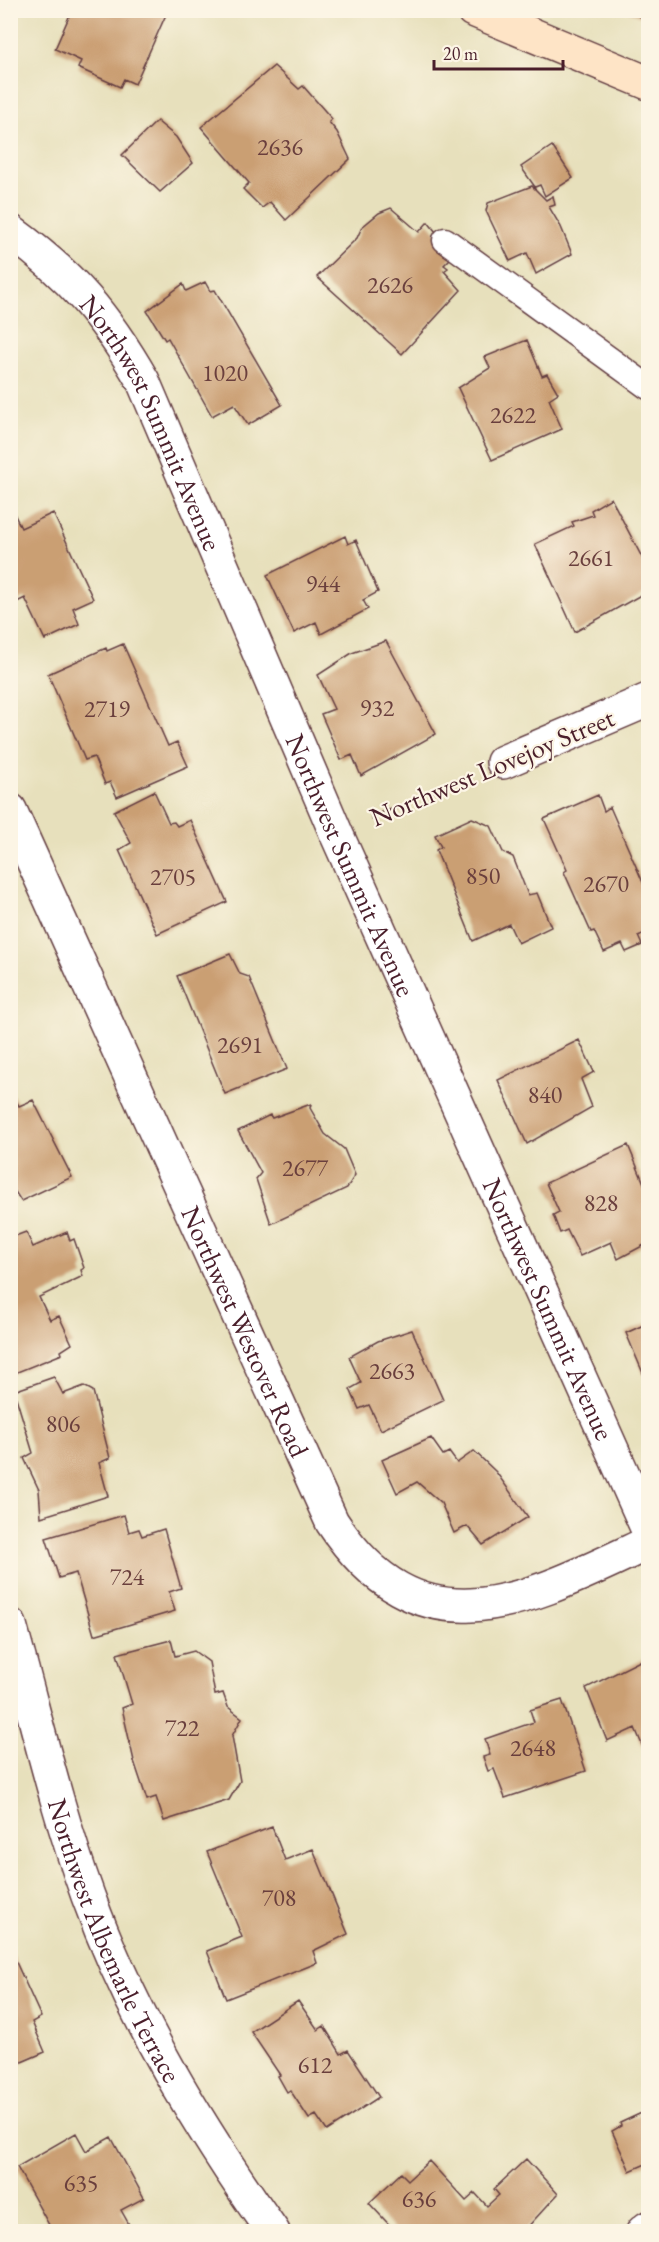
<svg xmlns="http://www.w3.org/2000/svg" width="659" height="2242" font-family="'EB Garamond',serif">
	<style>
		.building { fill: #ca9f73 }
		.lines { fill: none; stroke-linecap: round; stroke-linejoin: round }
		.service-casing { stroke: #623c41; stroke-width: 27 }
		.minor-casing { stroke: #623c41; stroke-width: 36 }
		.secondary-casing { stroke: #623c41; stroke-width: 36 }
		.path { stroke: #623c41; stroke-width: 4; stroke-dasharray: 4.5 4.5; stroke-linecap: butt }
		.service { stroke: #fff; stroke-width: 24 }
		.minor { stroke: #fff; stroke-width: 33 }
		.secondary { stroke: #fee4c6; stroke-width: 33 }
		.labels { text-anchor: middle; dominant-baseline: central; stroke-width: 4.5; stroke-linejoin: round; paint-order: stroke }
		.number-label { font-size: 24px; fill: #6a3f3d }
		.street-label { font-size: 27px; fill: #4a1f2b; stroke: #fcf5e5 }
	</style>
	<rect width="100%" height="100%" fill="#fcf5e5"/>
	<filter id="ink" filterUnits="userSpaceOnUse"><feTurbulence type="fractalNoise" baseFrequency=".0167" numOctaves="2"/><feDisplacementMap in="SourceGraphic" scale="12" xChannelSelector="R" yChannelSelector="G"/><feConvolveMatrix kernelMatrix="1 2 1 2 8 2 1 2 1" color-interpolation-filters="sRGB"/></filter>
	<filter id="wash" filterUnits="userSpaceOnUse"><feTurbulence type="fractalNoise" baseFrequency=".008" numOctaves="4" result="noise"/><feDisplacementMap in="SourceGraphic" scale="24" xChannelSelector="R" yChannelSelector="G"/><feGaussianBlur stdDeviation="1.35" result="paint"/><feColorMatrix in="noise" values="0 0 0 0 0 0 0 0 0 0 0 0 0 0 0 0 0 1.4 0 .05"/><feComposite in="paint" operator="in"/></filter>
	<g filter="url(#wash)">
		<rect width="100%" height="100%" fill="#e7e0bc"/>
		<g id="blocks">
			<path class="building" d="M 72,10 L 168,10 L 135,84 L 124,79 L 120,87 L 78,68 L 81,61 L 55,49 Z
				M 625,10 L 648,10 L 648,13 L 646,19 Z
				M 274,66 L 299,89 L 303,86 L 332,119 L 329,122 L 337,132 L 350,159 L 286,220 L 270,202 L 262,208 L 243,189 L 249,183 L 201,127 Z
				M 157,121 L 176,137 L 193,163 L 160,192 L 122,155 Z
				M 552,146 L 573,178 L 545,196 L 540,185 L 535,187 L 521,167 Z
				M 532,186 L 546,200 L 553,196 L 555,205 L 549,207 L 561,227 L 572,254 L 536,274 L 527,253 L 510,261 L 486,211 L 488,203 Z
				M 391,208 L 419,232 L 428,222 L 454,255 L 444,265 L 448,268 L 444,271 L 461,290 L 402,354 L 317,277 L 357,238 L 362,227 L 379,213 Z
				M 205,282 L 210,291 L 215,290 L 282,405 L 248,425 L 234,404 L 212,416 L 168,338 L 165,340 L 147,311 L 183,284 L 186,291 Z
				M 527,340 L 542,376 L 547,374 L 558,393 L 549,399 L 562,429 L 492,460 L 458,388 L 490,368 L 485,357 Z
				M 611,498 L 648,569 L 648,591 L 575,632 L 535,544 L 574,526 L 572,522 L 593,515 L 591,510 Z
				M 12,509 L 21,528 L 53,513 L 93,599 L 73,608 L 79,624 L 45,640 L 25,598 L 17,602 L 10,588 Z
				M 345,536 L 348,544 L 356,540 L 378,592 L 363,600 L 368,609 L 321,634 L 316,622 L 294,633 L 267,575 Z
				M 386,641 L 436,734 L 361,776 L 352,755 L 341,760 L 321,714 L 334,709 L 318,675 L 352,653 Z
				M 123,644 L 168,746 L 177,742 L 188,766 L 117,797 L 110,782 L 105,784 L 94,757 L 85,760 L 48,674 L 106,648 L 107,651 Z
				M 154,791 L 169,823 L 174,822 L 177,826 L 190,820 L 227,902 L 157,934 L 119,850 L 131,843 L 114,811 Z
				M 598,795 L 604,811 L 610,807 L 648,894 L 648,932 L 638,936 L 642,945 L 626,952 L 622,944 L 604,952 L 594,931 L 591,932 L 564,872 L 567,870 L 544,819 Z
				M 472,818 L 491,826 L 503,852 L 513,857 L 528,895 L 537,893 L 551,927 L 518,943 L 509,924 L 473,941 L 436,850 L 441,847 L 435,835 Z
				M 230,954 L 240,974 L 249,977 L 287,1069 L 225,1094 L 177,976 Z
				M 579,1040 L 594,1072 L 581,1079 L 592,1107 L 527,1144 L 498,1080 Z
				M 10,1091 L 19,1106 L 33,1100 L 72,1177 L 21,1201 L 10,1184 Z
				M 311,1104 L 310,1108 L 325,1134 L 344,1149 L 355,1175 L 347,1188 L 271,1224 L 256,1179 L 261,1173 L 238,1131 L 270,1115 L 272,1118 Z
				M 628,1145 L 648,1193 L 648,1243 L 618,1259 L 611,1242 L 580,1256 L 567,1230 L 560,1233 L 553,1215 L 559,1212 L 546,1183 Z
				M 26,1232 L 33,1247 L 67,1232 L 70,1241 L 74,1239 L 84,1268 L 81,1270 L 83,1276 L 39,1297 L 50,1320 L 59,1316 L 72,1344 L 61,1351 L 62,1354 L 10,1375 L 10,1238 Z
				M 648,1323 L 648,1385 L 626,1333 Z
				M 412,1330 L 443,1400 L 381,1430 L 369,1405 L 359,1409 L 350,1389 L 361,1383 L 349,1357 L 378,1341 Z
				M 54,1377 L 63,1394 L 84,1386 L 93,1391 L 110,1458 L 99,1463 L 108,1496 L 41,1517 L 39,1490 L 24,1458 L 33,1453 L 14,1391 Z
				M 431,1438 L 443,1455 L 449,1452 L 457,1463 L 474,1451 L 496,1472 L 528,1517 L 483,1545 L 467,1526 L 454,1533 L 441,1503 L 417,1482 L 397,1493 L 382,1460 Z
				M 124,1515 L 129,1532 L 139,1529 L 142,1536 L 164,1529 L 181,1588 L 169,1592 L 175,1611 L 94,1635 L 76,1573 L 59,1578 L 46,1538 Z
				M 171,1640 L 175,1656 L 194,1651 L 209,1662 L 215,1695 L 223,1693 L 228,1707 L 242,1718 L 232,1736 L 240,1781 L 229,1800 L 164,1821 L 156,1797 L 147,1800 L 134,1761 L 122,1708 L 132,1704 L 117,1654 Z
				M 648,1657 L 648,1759 L 635,1728 L 607,1741 L 586,1688 Z
				M 562,1700 L 586,1771 L 505,1798 L 494,1769 L 488,1771 L 483,1757 L 490,1755 L 485,1739 L 534,1722 L 530,1710 Z
				M 272,1827 L 285,1860 L 313,1849 L 348,1934 L 313,1951 L 317,1963 L 226,1999 L 207,1951 L 242,1937 L 207,1852 Z
				M 10,1949 L 41,2017 L 32,2022 L 45,2052 L 10,2067 Z
				M 298,2001 L 318,2030 L 324,2026 L 341,2054 L 348,2050 L 379,2097 L 327,2131 L 316,2115 L 309,2119 L 290,2090 L 287,2092 L 278,2076 L 280,2075 L 251,2032 Z
				M 648,2110 L 648,2163 L 630,2171 L 612,2131 L 621,2126 L 620,2123 Z
				M 76,2133 L 86,2151 L 111,2137 L 144,2198 L 121,2210 L 131,2228 L 125,2232 L 53,2232 L 17,2167 Z
				M 526,2159 L 558,2194 L 523,2232 L 396,2232 L 369,2203 L 401,2173 L 408,2180 L 429,2161 L 466,2201 L 475,2193 L 487,2206 L 499,2195 L 494,2189 Z"/>
		</g>
	</g>
	<g filter="url(#ink)">
		<use href="#blocks" fill-opacity="0" stroke="#623c41" stroke-width="1.5"/>
		<g class="lines">
			<g class="service-casing">
				<path id="service" d="M 445,240 L 648,387"/>
			</g>
			<g class="minor-casing">
				<g id="minor">
					<path id="s1" d="M 10,231 C 72,276 105,315 143,381 L 336,833 L 648,1530"/>
					<path d="M 503,762 L 648,700"/>
					<path id="s2" d="M 10,810 L 332,1522 C 422,1659 530,1598 648,1543"/>
					<path id="s3" d="M 10,1625 C 35,1715 56,1808 88,1896 C 132,2017 198,2126 273,2232"/>
					<path d="M 643,2232 L 648,2228"/>
				</g>
			</g>
			<g class="secondary-casing">
				<path id="secondary" d="M 473,10 L 648,83"/>
			</g>
			<path class="path" d="M 371,818 L 469,776"/>
			<use href="#service" class="service"/>
			<use href="#minor" class="minor"/>
			<use href="#secondary" class="secondary"/>
		</g>
	</g>
	<g class="labels">
		<g class="number-label">
			<text x="280" y="146">2636</text>
			<text x="390" y="284">2626</text>
			<text x="225" y="372">1020</text>
			<text x="513" y="414">2622</text>
			<text x="591" y="557">2661</text>
			<text x="323" y="583">944</text>
			<text x="377" y="707">932</text>
			<text x="107" y="708">2719</text>
			<text x="483" y="875">850</text>
			<text x="173" y="876">2705</text>
			<text x="606" y="883">2670</text>
			<text x="240" y="1044">2691</text>
			<text x="545" y="1094">840</text>
			<text x="305" y="1167">2677</text>
			<text x="601" y="1202">828</text>
			<text x="392" y="1370">2663</text>
			<text x="63" y="1423">806</text>
			<text x="127" y="1576">724</text>
			<text x="182" y="1727">722</text>
			<text x="533" y="1747">2648</text>
			<text x="279" y="1897">708</text>
			<text x="315" y="2064">612</text>
			<text x="81" y="2182">635</text>
			<text x="419" y="2198">636</text>
		</g>
		<g class="street-label">
			<text stroke="none"><textPath href="#s1" startOffset="243">Northwest Summit Avenue</textPath></text>
			<text transform="translate(492 767) rotate(-23)">Northwest Lovejoy Street</text>
			<text stroke="none"><textPath href="#s1" startOffset="729">Northwest Summit Avenue</textPath></text>
			<text stroke="none"><textPath href="#s1" startOffset="1215">Northwest Summit Avenue</textPath></text>
			<text stroke="none"><textPath href="#s2" startOffset="572">Northwest Westover Road</textPath></text>
			<text stroke="none"><textPath href="#s3" startOffset="333">Northwest Albemarle Terrace</textPath></text>
		</g>
	</g>
	<rect width="659" height="2242" fill="none" stroke="#fcf5e5" stroke-width="36"/>
	<path d="M434 60v9h129v-9" fill="none" stroke="#4a1f2b" stroke-width="3"/>
	<text x="443" y="60" font-size="18" fill="#4a1f2b" stroke="#fcf5e5" stroke-width="4.5" paint-order="stroke">20 m</text>
</svg>
